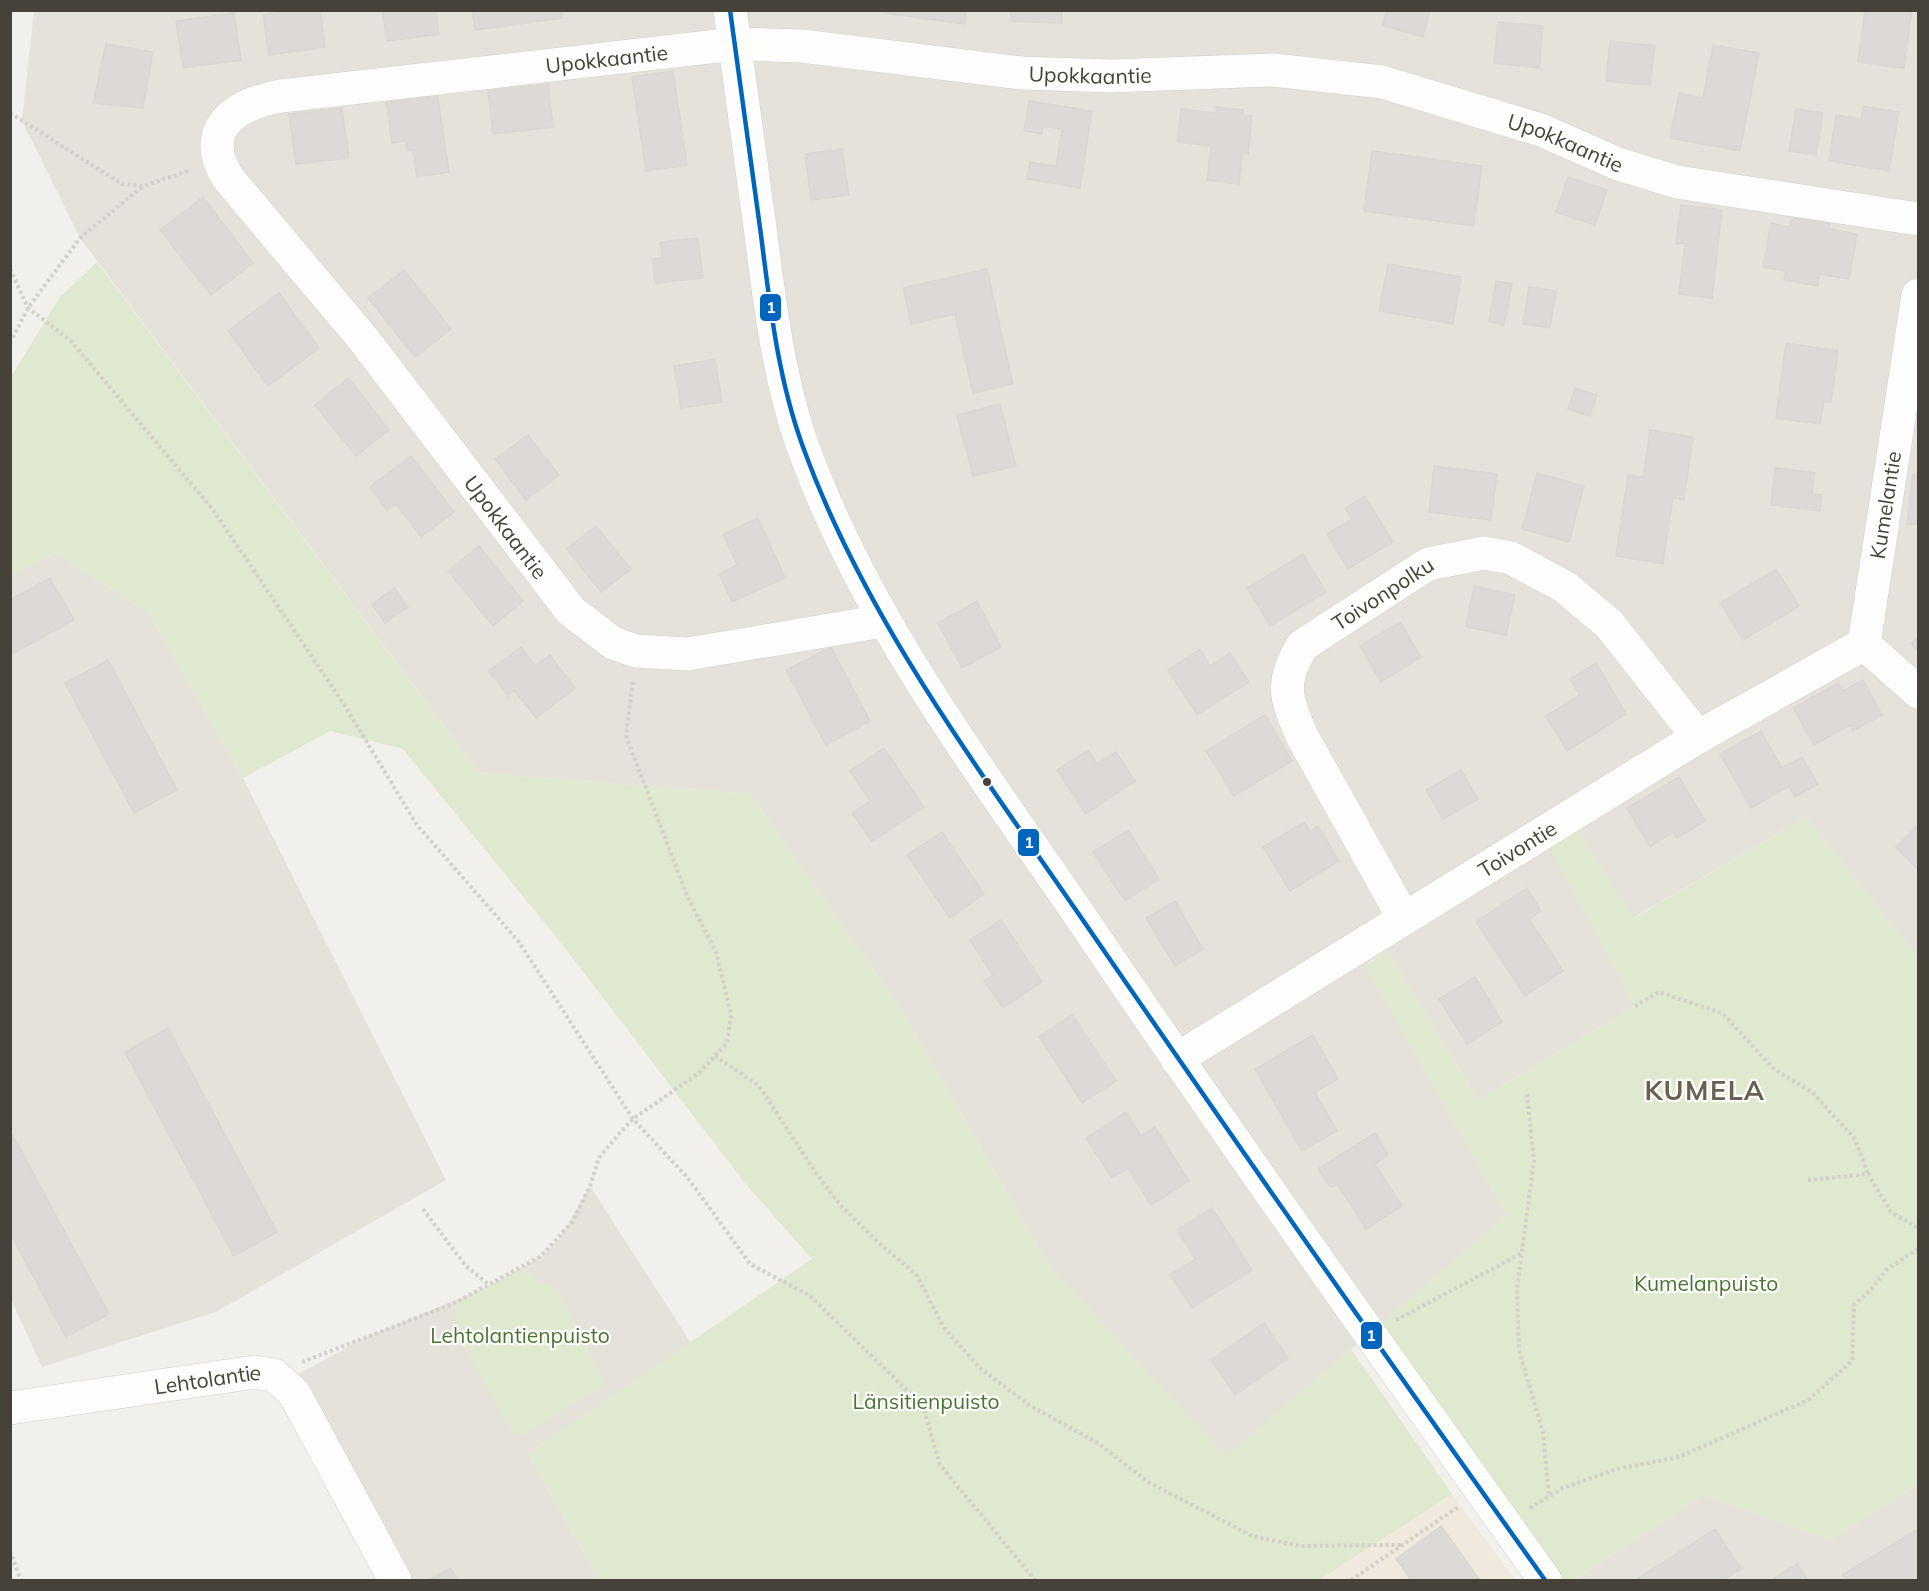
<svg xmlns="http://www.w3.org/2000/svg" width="1929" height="1591" font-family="Mulish,sans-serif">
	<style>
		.residential { fill: #e5e2db }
		.commercial { fill: #f0e9de }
		.green { fill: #dfe9cf }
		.building { fill: #dcd9d6; stroke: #dad7d3; stroke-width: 1.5 }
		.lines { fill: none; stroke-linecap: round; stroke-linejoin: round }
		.minor-casing { stroke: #d0cecb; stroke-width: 34 }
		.path { stroke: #d2d0cb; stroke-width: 4; stroke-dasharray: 3 3; stroke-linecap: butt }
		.minor { stroke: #fdfdfc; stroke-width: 33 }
		.bus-1-casing { stroke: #fff; stroke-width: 9 }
		.bus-1 { stroke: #0065bd; stroke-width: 4.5 }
		.bus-dot { fill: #474239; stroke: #fff; stroke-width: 2 }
		.labels { text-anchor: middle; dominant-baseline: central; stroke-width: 4.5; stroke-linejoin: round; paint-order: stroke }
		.street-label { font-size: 21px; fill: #474239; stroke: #fff }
		.park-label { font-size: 21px; fill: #497531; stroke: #fff }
		.district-label { font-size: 27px; font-weight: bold; letter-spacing: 1.5px; fill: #696051; stroke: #fff }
		.line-badge { stroke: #fff; stroke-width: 2 }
		.badge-label { font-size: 16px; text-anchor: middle; font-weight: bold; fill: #fff }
	</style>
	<rect width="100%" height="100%" fill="#f2f0ed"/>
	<path class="residential" d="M 34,11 L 1918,11 L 1918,958 L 1806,817 L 1633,918 L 1577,830 L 1549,845 L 1635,1006 L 1478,1100 L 1387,951 L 1365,965 L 1507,1215 L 1226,1457 L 1049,1266 L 900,1008 L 750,794 L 479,773 L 80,238 L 22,121 Z
		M 55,553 L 149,613 L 243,778 L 446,1180 L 216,1312 L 42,1367 L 10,1297 L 10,576 Z
		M 590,1186 L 691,1343 L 528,1453 L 599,1580 L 395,1580 L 284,1382 L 364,1338 L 489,1286 L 541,1256 L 559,1239 Z
		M 1918,1484 L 1918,1580 L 1574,1580 L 1704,1495 L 1831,1540 Z"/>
	<path class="commercial" d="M 1452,1494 L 1515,1580 L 1319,1580 Z"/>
	<path class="green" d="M 97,262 L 479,773 L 750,794 L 900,1008 L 1049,1266 L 1226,1456 L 1351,1349 L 1452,1494 L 1319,1580 L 599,1580 L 528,1453 L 812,1259 L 744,1182 L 565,948 L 403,749 L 330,731 L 243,778 L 149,613 L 55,553 L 11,576 L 11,377 L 59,298 Z
		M 1806,817 L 1918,958 L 1918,1484 L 1831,1540 L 1704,1495 L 1574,1580 L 1561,1580 L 1381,1323 L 1507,1215 L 1365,966 L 1387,951 L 1478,1100 L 1635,1006 L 1548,845 L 1577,830 L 1634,918 Z
		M 524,1268 L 542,1284 L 556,1287 L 605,1385 L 520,1437 L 512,1432 L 457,1333 L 455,1303 Z"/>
	<path class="building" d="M 292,10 L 320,10 L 325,47 L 269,55 L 263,15 Z
		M 382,10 L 436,10 L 439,34 L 387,41 Z
		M 472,10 L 561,10 L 562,18 L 475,30 Z
		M 884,10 L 967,10 L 965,24 L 884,13 Z
		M 1011,10 L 1062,10 L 1062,23 L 1011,21 Z
		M 1387,10 L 1430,10 L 1423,37 L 1382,25 Z
		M 1865,10 L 1912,10 L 1904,68 L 1858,62 Z
		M 234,13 L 241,60 L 183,68 L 176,21 Z
		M 1498,22 L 1543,26 L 1539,68 L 1494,63 Z
		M 1610,41 L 1655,46 L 1650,85 L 1606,81 Z
		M 106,44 L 153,52 L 143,108 L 93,103 Z
		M 1713,45 L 1759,53 L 1740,151 L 1670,138 L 1679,93 L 1703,98 Z
		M 673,71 L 687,165 L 646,171 L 632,77 Z
		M 548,84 L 553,127 L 493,134 L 488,91 Z
		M 437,92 L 449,172 L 417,177 L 413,150 L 407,151 L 406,141 L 392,143 L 386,100 Z
		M 1029,101 L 1092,111 L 1080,188 L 1027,179 L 1030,162 L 1056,166 L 1062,129 L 1043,126 L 1042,134 L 1024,131 Z
		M 1863,106 L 1899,112 L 1889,171 L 1829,161 L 1836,115 L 1861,119 Z
		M 1216,107 L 1243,110 L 1243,116 L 1252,116 L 1248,154 L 1242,154 L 1239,184 L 1207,180 L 1211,146 L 1177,142 L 1181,109 L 1216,113 Z
		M 342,108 L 349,158 L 296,164 L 289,114 Z
		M 1796,109 L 1823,113 L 1816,155 L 1789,151 Z
		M 842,149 L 849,195 L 811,200 L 805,154 Z
		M 1372,151 L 1482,166 L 1474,226 L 1364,211 Z
		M 1568,177 L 1607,190 L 1595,225 L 1556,212 Z
		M 203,197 L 253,263 L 211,295 L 160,230 Z
		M 1681,205 L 1722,210 L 1712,298 L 1679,294 L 1685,243 L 1676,244 Z
		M 1792,216 L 1830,223 L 1829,229 L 1857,234 L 1849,279 L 1819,274 L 1818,286 L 1784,280 L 1786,271 L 1763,267 L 1771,223 L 1790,227 Z
		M 698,238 L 703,278 L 655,283 L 653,259 L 662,258 L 660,242 Z
		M 1388,264 L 1461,277 L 1453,324 L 1379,311 Z
		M 987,269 L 1013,384 L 973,393 L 955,314 L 911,324 L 903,288 Z
		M 404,270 L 451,329 L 415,357 L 368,298 Z
		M 1496,281 L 1512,284 L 1504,325 L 1489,322 Z
		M 1529,287 L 1556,291 L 1550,328 L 1523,324 Z
		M 279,293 L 319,348 L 268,386 L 228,331 Z
		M 1786,343 L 1838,351 L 1831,402 L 1824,401 L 1820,424 L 1776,418 Z
		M 715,359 L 722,402 L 681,408 L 674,366 Z
		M 348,378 L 389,430 L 356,456 L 315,405 Z
		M 1575,388 L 1597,395 L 1590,416 L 1568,409 Z
		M 1000,404 L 1016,466 L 973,476 L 957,415 Z
		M 1650,430 L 1693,437 L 1684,500 L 1673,498 L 1663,564 L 1616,556 L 1628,475 L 1643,477 Z
		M 528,435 L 559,475 L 526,500 L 495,459 Z
		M 411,456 L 454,512 L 421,537 L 396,504 L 387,511 L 370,487 Z
		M 1434,466 L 1497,474 L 1491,520 L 1429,512 Z
		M 1775,468 L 1815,473 L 1812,494 L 1822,495 L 1820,511 L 1771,505 Z
		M 1537,473 L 1584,486 L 1569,542 L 1522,529 Z
		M 1913,474 L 1918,474 L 1918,525 L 1907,524 Z
		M 1365,496 L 1393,542 L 1348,569 L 1327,534 L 1352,519 L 1345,508 Z
		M 758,518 L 785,578 L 732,602 L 719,574 L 737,565 L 723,534 Z
		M 596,526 L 631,569 L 601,592 L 567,549 Z
		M 479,546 L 523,601 L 493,626 L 448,571 Z
		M 1303,554 L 1326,592 L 1270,626 L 1247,588 Z
		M 1776,569 L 1799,606 L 1743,640 L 1720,603 Z
		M 50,578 L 74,620 L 10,655 L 10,600 Z
		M 1474,586 L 1515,595 L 1506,635 L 1466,627 Z
		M 394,588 L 408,607 L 385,623 L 372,604 Z
		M 977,601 L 1001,647 L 962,668 L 938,623 Z
		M 1400,622 L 1421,657 L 1381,682 L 1360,646 Z
		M 1918,637 L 1918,652 L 1911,643 Z
		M 521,647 L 535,666 L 550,655 L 575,688 L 536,718 L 514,690 L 508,696 L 489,671 Z
		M 831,647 L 870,721 L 826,745 L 786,670 Z
		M 1200,649 L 1210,666 L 1230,653 L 1249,682 L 1197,715 L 1168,670 Z
		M 108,660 L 177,790 L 134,813 L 65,683 Z
		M 1596,663 L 1626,714 L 1567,751 L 1546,716 L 1580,695 L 1570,679 Z
		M 1863,680 L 1882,715 L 1853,731 L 1850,725 L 1814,745 L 1793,708 L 1838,683 L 1843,691 Z
		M 1265,715 L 1292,761 L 1234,796 L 1206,751 Z
		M 1761,731 L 1782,768 L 1802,757 L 1818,784 L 1795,797 L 1789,786 L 1751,808 L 1720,754 Z
		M 884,748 L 924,807 L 872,842 L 852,813 L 870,801 L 850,771 Z
		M 1088,750 L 1097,764 L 1116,752 L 1135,781 L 1086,814 L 1057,770 Z
		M 1461,770 L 1478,799 L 1443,819 L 1426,790 Z
		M 1679,777 L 1705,821 L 1677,838 L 1673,832 L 1650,847 L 1627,808 Z
		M 1304,822 L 1310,831 L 1318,826 L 1339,861 L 1290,891 L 1263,847 Z
		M 1918,825 L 1918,870 L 1896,847 Z
		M 1128,830 L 1159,879 L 1125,901 L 1093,852 Z
		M 942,832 L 984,894 L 950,918 L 907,855 Z
		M 1527,888 L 1541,911 L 1529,919 L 1563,971 L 1525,996 L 1476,922 Z
		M 1175,901 L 1203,949 L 1175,966 L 1146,918 Z
		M 1001,920 L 1042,982 L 1003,1008 L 984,981 L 993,975 L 970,940 Z
		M 1475,977 L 1502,1022 L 1467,1044 L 1439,999 Z
		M 1072,1015 L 1116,1081 L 1082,1103 L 1039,1037 Z
		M 168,1028 L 277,1232 L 234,1256 L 125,1052 Z
		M 1313,1035 L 1338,1079 L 1315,1092 L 1337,1131 L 1302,1151 L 1255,1069 Z
		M 1126,1112 L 1141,1136 L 1155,1127 L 1189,1181 L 1151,1205 L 1128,1168 L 1112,1178 L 1086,1138 Z
		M 10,1130 L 109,1314 L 66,1337 L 10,1233 Z
		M 1375,1133 L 1388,1155 L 1375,1164 L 1402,1206 L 1366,1229 L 1338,1185 L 1330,1187 L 1318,1169 Z
		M 1212,1208 L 1252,1270 L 1192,1308 L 1170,1275 L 1196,1259 L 1177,1230 Z
		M 1264,1323 L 1288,1358 L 1235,1395 L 1211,1360 Z
		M 1441,1526 L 1480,1580 L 1411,1580 L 1396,1559 Z
		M 1715,1529 L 1741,1569 L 1723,1580 L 1636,1580 Z
		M 1918,1529 L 1918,1580 L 1846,1580 L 1842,1575 Z
		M 1797,1564 L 1808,1580 L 1772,1580 Z
		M 451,1568 L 457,1580 L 429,1580 Z"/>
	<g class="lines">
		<g class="minor-casing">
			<g id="minor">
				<path d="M 730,10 C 741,85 751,160 761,235 C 770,306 779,379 803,447 C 865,618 976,764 1078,913 C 1230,1138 1387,1359 1545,1580"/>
				<path d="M 1918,295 L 1864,644 L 1918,692"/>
				<path id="s1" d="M 883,621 L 688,654 L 636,651 L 613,643 L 571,611 L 364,340 L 228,178 C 197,129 236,104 281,96 L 735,44 L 802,46 L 1022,73 L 1110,76 L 1273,70 L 1382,82 L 1541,130 L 1618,164 L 1677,182 L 1918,219"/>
				<path id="s2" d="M 1403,917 L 1302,736 C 1285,698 1280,681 1303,645 L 1428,564 L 1484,553 L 1511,558 L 1565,587 L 1609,624 L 1698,737"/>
				<path id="s3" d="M 1177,1059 L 1698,737 L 1864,644"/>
				<path id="s4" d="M 10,1408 L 254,1372 L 274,1375 L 294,1393 L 395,1580"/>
			</g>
		</g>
		<path class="path" d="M 10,113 L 122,184 L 143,186 L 191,170
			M 10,269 L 28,308 L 70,340 L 214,511 L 345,706 L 417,825 L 519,942 L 633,1119 L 688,1178 L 750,1264 L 809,1295 L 923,1406 L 940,1465 L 1035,1580
			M 10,343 L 28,308 L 80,238 L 143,186
			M 1635,1006 L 1659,992 L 1722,1013 L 1775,1070 L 1812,1092 L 1855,1139 L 1868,1174
			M 715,1056 L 759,1086 L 816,1173 L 842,1207 L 879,1243 L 916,1274 L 944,1328 L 980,1368 L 1029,1405 L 1098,1443 L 1148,1482 L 1252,1536 L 1299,1546 L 1401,1545
			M 1527,1094 L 1534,1161 L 1517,1289 L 1519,1350 L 1543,1433 L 1549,1496
			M 1808,1180 L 1868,1174 L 1891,1212 L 1918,1228
			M 423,1209 L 465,1265 L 489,1285
			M 1396,1320 L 1522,1253
			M 302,1362 L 455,1303 L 541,1256 L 573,1221 L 590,1186 L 599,1158 L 617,1136 L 633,1119 L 699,1073 L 727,1043 L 731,1015 L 716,952 L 688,898 L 626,736 L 633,681
			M 1530,1508 L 1563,1488 L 1617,1469 L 1679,1457 L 1808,1400 L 1852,1361 L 1854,1305 L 1872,1289 L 1886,1270 L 1918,1249
			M 10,1551 L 21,1580
			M 1351,1580 L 1458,1507"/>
		<use href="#minor" class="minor"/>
		<g class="bus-1-casing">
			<path id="bus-1" d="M 730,10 C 741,85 751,160 761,235 C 770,306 778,379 803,447 C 865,618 976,765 1078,913 C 1232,1137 1387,1359 1545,1580"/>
		</g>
		<use href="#bus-1" class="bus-1"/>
	</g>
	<circle class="bus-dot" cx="987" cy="782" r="5"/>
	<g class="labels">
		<g class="street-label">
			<text stroke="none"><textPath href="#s1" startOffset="1330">Upokkaantie</textPath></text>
			<text stroke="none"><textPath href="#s1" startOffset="1816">Upokkaantie</textPath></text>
			<text stroke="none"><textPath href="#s1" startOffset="2302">Upokkaantie</textPath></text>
			<text transform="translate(1885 505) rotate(-81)">Kumelantie</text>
			<text transform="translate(506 527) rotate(53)">Upokkaantie</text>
			<text stroke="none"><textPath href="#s2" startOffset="399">Toivonpolku</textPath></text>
			<text stroke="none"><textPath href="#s3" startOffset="400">Toivontie</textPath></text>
			<text stroke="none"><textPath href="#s4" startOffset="200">Lehtolantie</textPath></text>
		</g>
		<g class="park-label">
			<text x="1706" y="1283">Kumelanpuisto</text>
			<text x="520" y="1335">Lehtolantienpuisto</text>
			<text x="926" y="1401">Länsitienpuisto</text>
		</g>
		<g class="district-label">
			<text x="1705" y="1090">KUMELA</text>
		</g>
	</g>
	<g class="line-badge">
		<rect x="759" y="293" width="23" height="29" rx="6" fill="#0065bd"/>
		<rect x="1017" y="828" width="23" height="29" rx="6" fill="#0065bd"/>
		<rect x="1360" y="1321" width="23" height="29" rx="6" fill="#0065bd"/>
	</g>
	<g class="badge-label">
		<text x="771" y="313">1</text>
		<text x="1029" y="848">1</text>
		<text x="1371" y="1341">1</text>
	</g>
	<rect width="1929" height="1591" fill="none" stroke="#474239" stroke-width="24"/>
</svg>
